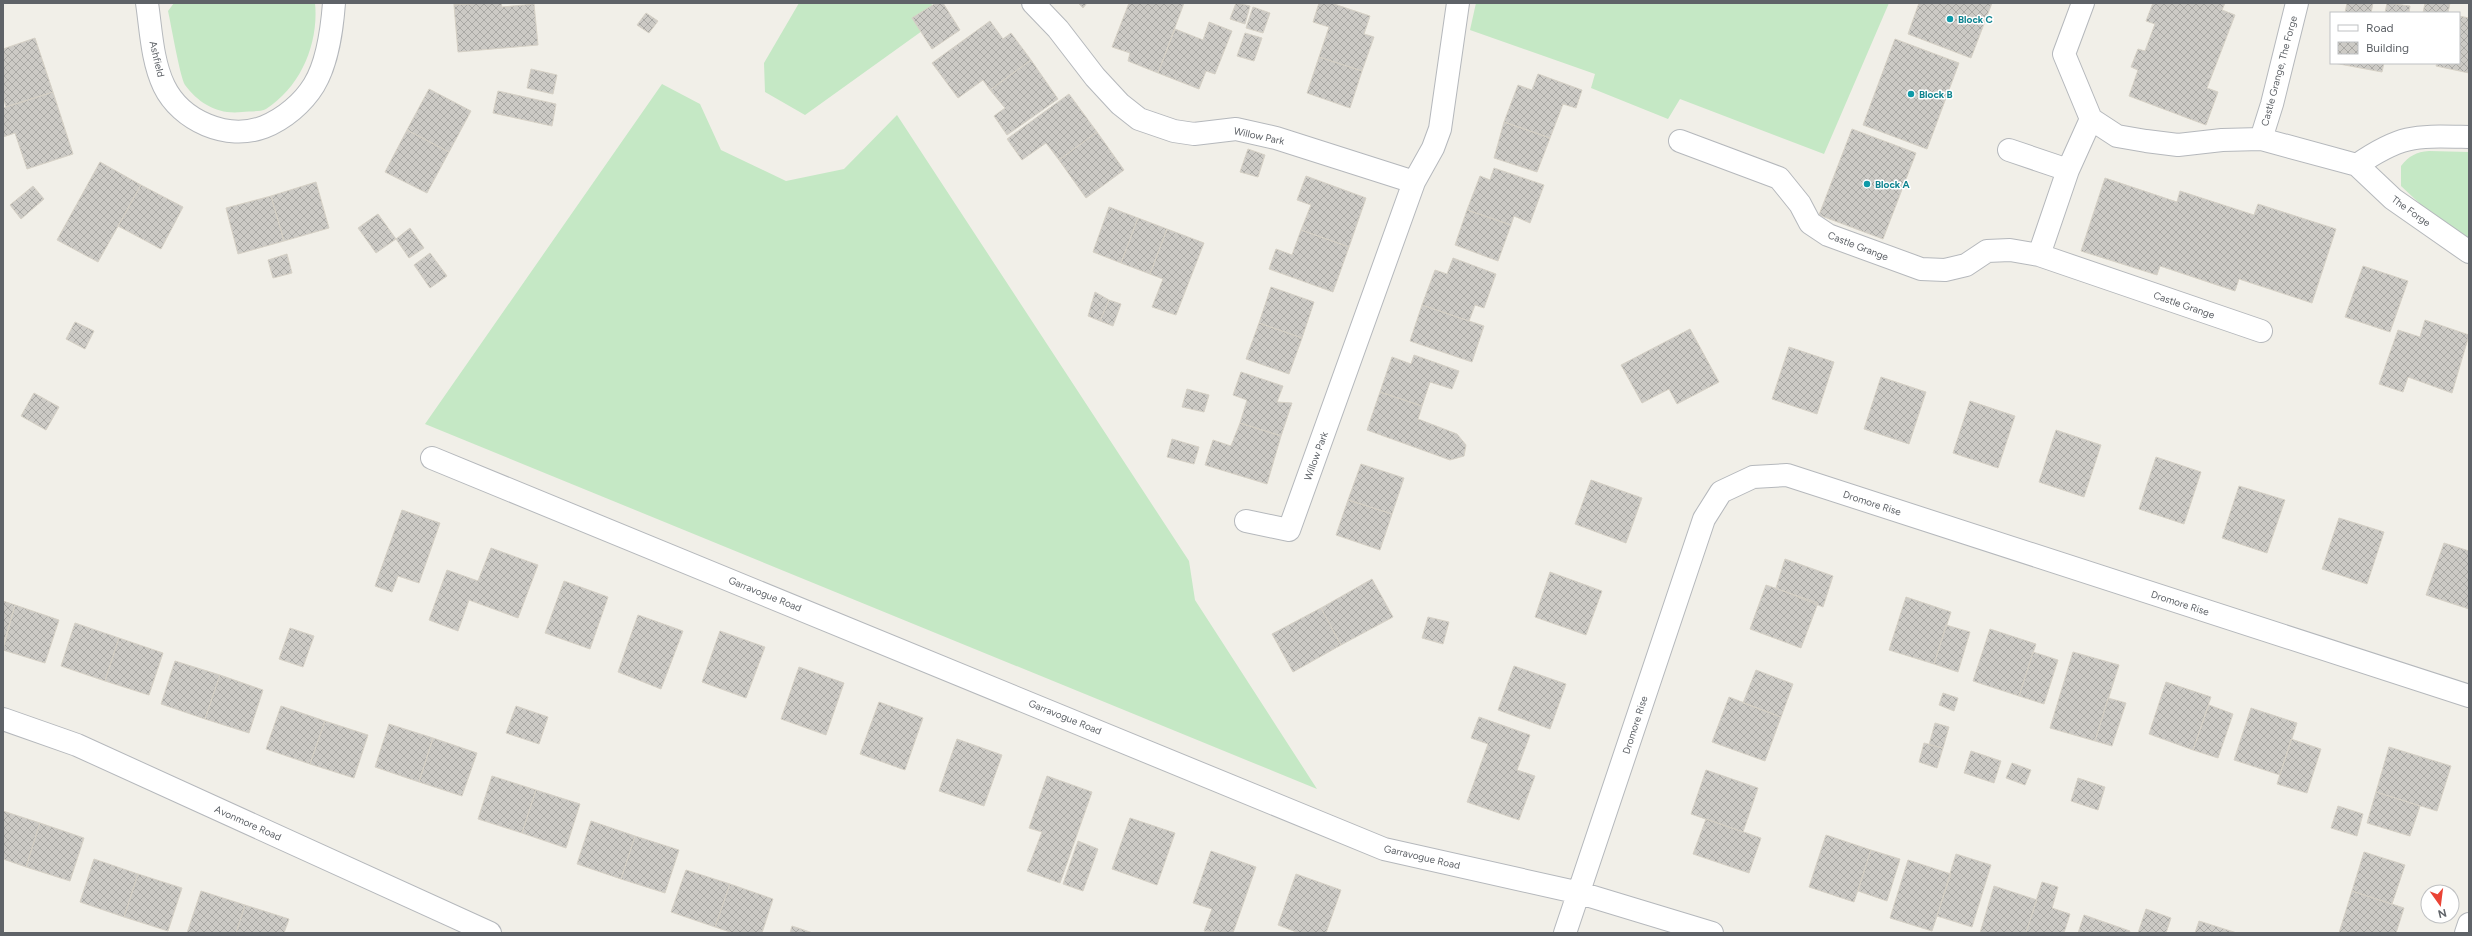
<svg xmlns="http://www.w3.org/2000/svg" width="2472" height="936" font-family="Figtree,sans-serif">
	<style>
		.grass { fill: #c5e8c5 }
		.building { fill: url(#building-cross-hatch); stroke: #d6d1c6 }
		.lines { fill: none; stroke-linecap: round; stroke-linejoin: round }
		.street-casing { stroke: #b5b8bc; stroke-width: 24 }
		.street { stroke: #fff; stroke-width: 22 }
		.culture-dot { fill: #0f9aa8; stroke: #fff; stroke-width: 1.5 }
		.labels { text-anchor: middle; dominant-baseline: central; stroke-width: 3; stroke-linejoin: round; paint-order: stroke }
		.culture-label { font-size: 10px; font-weight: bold; fill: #0d838f; stroke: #fff; text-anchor: start }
		.street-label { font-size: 10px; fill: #5f6368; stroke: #fff }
	</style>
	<defs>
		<pattern id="building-cross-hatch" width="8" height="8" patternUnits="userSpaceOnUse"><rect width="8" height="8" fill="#cccac5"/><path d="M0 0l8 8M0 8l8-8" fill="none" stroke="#a9a8a4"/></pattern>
	</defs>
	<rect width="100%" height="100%" fill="#f1efe8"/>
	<path class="grass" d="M 174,3 L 315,3 C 319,43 301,87 266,109 C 261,112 249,111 242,112 C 219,115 199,104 185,85 C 180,77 171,24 168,11 Z
		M 799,3 L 930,3 L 936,8 L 922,31 L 805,115 L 765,92 L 764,63 Z
		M 1476,3 L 1889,3 L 1824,154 L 1680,99 L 1668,119 L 1591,88 L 1595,74 L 1470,30 Z
		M 662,84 L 700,104 L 721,150 L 786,181 L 844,169 L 897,115 L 1189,561 L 1195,600 L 1317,789 L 425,424 Z
		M 2429,151 L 2469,152 L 2469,238 L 2433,216 L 2401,186 L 2401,166 C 2409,156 2416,152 2429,151 Z"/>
	<path class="building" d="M 454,3 L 484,3 L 454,5 Z
		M 484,3 L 501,3 L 502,7 L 534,4 L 538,45 L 458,52 L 454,5 Z
		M 936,3 L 943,3 L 960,30 L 932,49 L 912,18 Z
		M 1078,3 L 1087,3 L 1083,8 Z
		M 1129,3 L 1184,3 L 1158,73 L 1128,61 L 1130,53 L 1112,47 Z
		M 1236,3 L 1250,6 L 1245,24 L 1230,19 Z
		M 1319,3 L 1331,3 L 1370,16 L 1364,34 L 1374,37 L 1362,71 L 1319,57 L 1329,27 L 1313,22 Z
		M 1919,3 L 1992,3 L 1971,58 L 1908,34 Z
		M 2153,3 L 2225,3 L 2222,10 L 2235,15 L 2207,88 L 2218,92 L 2206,125 L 2129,96 L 2138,70 L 2131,67 L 2138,49 L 2145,51 L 2155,24 L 2146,21 Z
		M 2347,3 L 2373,3 L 2371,13 L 2345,13 Z
		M 2387,3 L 2410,6 L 2409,13 L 2385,13 Z
		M 2425,3 L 2450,3 L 2448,13 L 2423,13 Z
		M 1253,7 L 1270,13 L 1263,33 L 1246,28 Z
		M 646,13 L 658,21 L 649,33 L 637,25 Z
		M 2459,16 L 2469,18 L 2469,73 L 2436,66 L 2437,63 L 2459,63 Z
		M 990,21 L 1003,39 L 1011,33 L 1031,60 L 990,90 L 983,80 L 958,98 L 932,63 Z
		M 1209,22 L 1232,31 L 1215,74 L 1206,71 L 1199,89 L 1158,73 L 1175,29 L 1203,40 Z
		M 1245,33 L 1262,38 L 1254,61 L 1237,56 Z
		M 35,38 L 53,92 L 6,107 L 3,97 L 3,49 Z
		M 1895,39 L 1959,63 L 1927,149 L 1863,125 Z
		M 1319,57 L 1362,71 L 1350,108 L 1307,93 Z
		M 1031,60 L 1058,99 L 1007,135 L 994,116 L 1005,108 L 990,90 Z
		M 2334,63 L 2384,63 L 2382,72 Z
		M 531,69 L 557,75 L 553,94 L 527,88 Z
		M 1538,74 L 1582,90 L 1576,108 L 1563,104 L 1550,138 L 1504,122 L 1518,85 L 1532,90 Z
		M 429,89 L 471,111 L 449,152 L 407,130 Z
		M 498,91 L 556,104 L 552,126 L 493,113 Z
		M 53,92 L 73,154 L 27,169 L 15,133 L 3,137 L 3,108 Z
		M 1069,94 L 1097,132 L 1059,160 L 1046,143 L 1022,160 L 1007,139 Z
		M 1504,122 L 1550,138 L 1537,172 L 1494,158 Z
		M 1852,129 L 1916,153 L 1883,239 L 1819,215 Z
		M 407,130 L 449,152 L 427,193 L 385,172 Z
		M 1097,132 L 1124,170 L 1086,198 L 1059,160 Z
		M 1248,149 L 1265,155 L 1258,177 L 1240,172 Z
		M 100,162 L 141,185 L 98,262 L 57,240 Z
		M 1494,168 L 1544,185 L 1530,223 L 1514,216 L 1511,225 L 1467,210 L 1480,176 L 1490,180 Z
		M 1306,176 L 1366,198 L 1349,247 L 1301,230 L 1311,205 L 1297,200 Z
		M 2105,178 L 2177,202 L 2180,191 L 2254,215 L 2258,204 L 2336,229 L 2312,303 L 2239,279 L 2235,291 L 2160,266 L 2157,275 L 2081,251 Z
		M 316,182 L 329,228 L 284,241 L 271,196 Z
		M 141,185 L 183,207 L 161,249 L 118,226 Z
		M 33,186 L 44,199 L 21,219 L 10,205 Z
		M 271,196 L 284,241 L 238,254 L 226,208 Z
		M 1109,207 L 1138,218 L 1121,263 L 1093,252 Z
		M 1467,210 L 1511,225 L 1498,261 L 1455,245 Z
		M 378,214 L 396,239 L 376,253 L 358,228 Z
		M 1138,218 L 1167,229 L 1150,274 L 1121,263 Z
		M 410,228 L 424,248 L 409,258 L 396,239 Z
		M 1167,229 L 1204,243 L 1176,315 L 1152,307 L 1163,279 L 1150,274 Z
		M 1301,230 L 1349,247 L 1333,292 L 1269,269 L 1276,249 L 1292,255 Z
		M 430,253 L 447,276 L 430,288 L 414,265 Z
		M 287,254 L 292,273 L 273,278 L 268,260 Z
		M 1453,258 L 1496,274 L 1484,308 L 1475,305 L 1469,321 L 1422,305 L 1435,270 L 1447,274 Z
		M 2363,266 L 2408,281 L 2390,332 L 2345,317 Z
		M 1271,287 L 1314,302 L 1302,338 L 1259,323 Z
		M 1095,292 L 1109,300 L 1100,321 L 1088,316 Z
		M 1109,300 L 1121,304 L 1113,326 L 1100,321 Z
		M 1422,305 L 1484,326 L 1472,362 L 1410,341 Z
		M 2425,320 L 2469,335 L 2452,393 L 2408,377 L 2403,392 L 2379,384 L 2398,330 L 2420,337 Z
		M 75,322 L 94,331 L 85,349 L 66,339 Z
		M 1259,323 L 1302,338 L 1289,374 L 1246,359 Z
		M 1690,329 L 1719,382 L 1677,404 L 1669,389 L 1642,403 L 1621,365 Z
		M 1789,347 L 1834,362 L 1817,414 L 1772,399 Z
		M 1414,355 L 1459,371 L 1452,389 L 1430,382 L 1422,406 L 1380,392 L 1392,357 L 1411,364 Z
		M 1241,372 L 1283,386 L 1277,402 L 1292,403 L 1281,436 L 1240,423 L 1247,400 L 1233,395 Z
		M 1881,377 L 1926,392 L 1909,444 L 1864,429 Z
		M 1187,389 L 1209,395 L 1204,412 L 1182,407 Z
		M 1380,392 L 1422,406 L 1418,419 L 1457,434 L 1466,445 L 1464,456 L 1450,460 L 1367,430 Z
		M 34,393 L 59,407 L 46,430 L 21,416 Z
		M 1970,401 L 2015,416 L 1998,468 L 1953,453 Z
		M 1240,423 L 1281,436 L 1267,484 L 1205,465 L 1213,440 L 1231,446 Z
		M 2056,430 L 2101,445 L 2084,497 L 2039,482 Z
		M 1172,439 L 1199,447 L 1194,464 L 1167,457 Z
		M 2156,457 L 2201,472 L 2184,524 L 2139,509 Z
		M 1361,464 L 1404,478 L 1392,514 L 1348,500 Z
		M 1591,480 L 1642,498 L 1626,543 L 1575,524 Z
		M 2239,486 L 2285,500 L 2267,553 L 2222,538 Z
		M 1348,500 L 1392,514 L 1380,550 L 1336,535 Z
		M 402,510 L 440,523 L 419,583 L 398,576 L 392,592 L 375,586 Z
		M 2339,518 L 2384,532 L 2367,584 L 2322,569 Z
		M 2444,543 L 2469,551 L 2469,609 L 2426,595 Z
		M 491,548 L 538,565 L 518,618 L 469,600 L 458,631 L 429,620 L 447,570 L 478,581 Z
		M 1785,559 L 1833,576 L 1823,607 L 1776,588 Z
		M 1550,572 L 1602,591 L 1586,635 L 1535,617 Z
		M 1372,579 L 1393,617 L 1341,645 L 1321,608 Z
		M 564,581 L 608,597 L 590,649 L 545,633 Z
		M 1766,585 L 1818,603 L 1801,648 L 1750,629 Z
		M 1906,597 L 1951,612 L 1934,664 L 1889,650 Z
		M 3,601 L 15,605 L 3,645 Z
		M 15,605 L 59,620 L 45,663 L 3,650 Z
		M 1321,608 L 1341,645 L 1293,672 L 1272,634 Z
		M 638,615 L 683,631 L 661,689 L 618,672 Z
		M 1428,617 L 1449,622 L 1443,644 L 1422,638 Z
		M 75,623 L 119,638 L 105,681 L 61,666 Z
		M 1946,625 L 1970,632 L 1958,672 L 1934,664 Z
		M 290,628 L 314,636 L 303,667 L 279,659 Z
		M 1990,629 L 2036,644 L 2019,696 L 1973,681 Z
		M 720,631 L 765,647 L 746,698 L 702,682 Z
		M 119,638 L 163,653 L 149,695 L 105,681 Z
		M 2033,652 L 2058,660 L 2044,704 L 2019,696 Z
		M 2073,652 L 2119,665 L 2095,741 L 2050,728 Z
		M 175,661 L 220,675 L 205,719 L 161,704 Z
		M 1514,666 L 1566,684 L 1550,729 L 1498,710 Z
		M 799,667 L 844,683 L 826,735 L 781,719 Z
		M 1756,670 L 1793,684 L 1781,717 L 1743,703 Z
		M 220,675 L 263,690 L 249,733 L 205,719 Z
		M 2166,682 L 2211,697 L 2193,750 L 2149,734 Z
		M 1943,693 L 1958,698 L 1954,711 L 1939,705 Z
		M 1729,697 L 1781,717 L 1765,761 L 1712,742 Z
		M 2108,698 L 2126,703 L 2112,746 L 2095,741 Z
		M 879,702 L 923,718 L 905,770 L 860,754 Z
		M 2209,705 L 2233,714 L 2218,758 L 2193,750 Z
		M 281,706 L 325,721 L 310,764 L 266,749 Z
		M 516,706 L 548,717 L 539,744 L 506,733 Z
		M 2251,708 L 2297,723 L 2280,775 L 2234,760 Z
		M 1479,717 L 1530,735 L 1517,770 L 1535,776 L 1519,820 L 1467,802 L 1488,744 L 1471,738 Z
		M 325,721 L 368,735 L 354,778 L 310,764 Z
		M 1935,723 L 1949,727 L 1943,748 L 1929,745 Z
		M 389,724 L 433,738 L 419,782 L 375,767 Z
		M 433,738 L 477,753 L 462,796 L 419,782 Z
		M 957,739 L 1002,755 L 984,806 L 939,791 Z
		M 2291,739 L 2321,749 L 2307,793 L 2277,784 Z
		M 1924,743 L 1943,748 L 1937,768 L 1919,762 Z
		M 2389,747 L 2451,766 L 2437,811 L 2376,792 Z
		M 1971,751 L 2001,761 L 1994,783 L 1964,773 Z
		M 2012,763 L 2031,770 L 2025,785 L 2006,778 Z
		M 1706,770 L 1758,788 L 1743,832 L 1691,814 Z
		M 492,776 L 536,790 L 522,833 L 478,819 Z
		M 1047,776 L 1092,792 L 1060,883 L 1027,871 L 1042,832 L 1029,828 Z
		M 2078,778 L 2105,787 L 2098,810 L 2071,801 Z
		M 536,790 L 580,804 L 566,848 L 522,833 Z
		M 2376,792 L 2420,806 L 2410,836 L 2367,823 Z
		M 2338,806 L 2363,814 L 2357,836 L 2331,828 Z
		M 3,811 L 40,823 L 26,867 L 3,859 Z
		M 1130,818 L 1175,833 L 1157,885 L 1112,869 Z
		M 1706,819 L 1761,838 L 1749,873 L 1693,854 Z
		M 591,821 L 635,836 L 621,879 L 577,864 Z
		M 40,823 L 84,838 L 70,881 L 26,867 Z
		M 1826,835 L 1871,850 L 1854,902 L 1809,887 Z
		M 635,836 L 679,850 L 665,893 L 621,879 Z
		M 1078,841 L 1098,849 L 1083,891 L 1063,884 Z
		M 1871,850 L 1900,859 L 1887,901 L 1858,891 Z
		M 1211,851 L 1256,867 L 1233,933 L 1204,931 L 1212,909 L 1193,903 Z
		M 2364,852 L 2405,865 L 2392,904 L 2352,891 Z
		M 1956,854 L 1991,865 L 1972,927 L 1937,916 Z
		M 94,859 L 138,874 L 124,917 L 80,902 Z
		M 1908,860 L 1951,874 L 1932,931 L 1890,918 Z
		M 686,870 L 730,884 L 715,927 L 671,912 Z
		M 138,874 L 182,888 L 168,931 L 124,917 Z
		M 1296,874 L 1341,890 L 1326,933 L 1299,933 L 1278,925 Z
		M 2042,882 L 2058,887 L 2052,908 L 2070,914 L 2064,933 L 2026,933 Z
		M 730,884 L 773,899 L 762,933 L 733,933 L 715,927 Z
		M 1994,886 L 2037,900 L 2026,933 L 1980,933 Z
		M 201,891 L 245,905 L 236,933 L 187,933 Z
		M 2352,891 L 2404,908 L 2396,933 L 2339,933 Z
		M 245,905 L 289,919 L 284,933 L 236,933 Z
		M 2146,909 L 2171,918 L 2166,933 L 2138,933 Z
		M 2084,915 L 2130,931 L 2129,933 L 2078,933 Z
		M 2199,921 L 2237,933 L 2195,933 Z
		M 792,926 L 813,933 L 790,933 Z"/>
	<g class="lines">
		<g class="street-casing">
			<path id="street" d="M 147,3 C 151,30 152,61 164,86 C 181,121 227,141 264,127 C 284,119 303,103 314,85 C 328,62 332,29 334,3
				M 1033,3 L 1058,29 L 1095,77 L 1120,104 L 1139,119 L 1174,131 L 1194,134 L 1236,129 L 1276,138 L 1414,182
				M 2083,3 L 2064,54 L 2091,119 L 2068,170 L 2039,255 L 2261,331
				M 2091,119 L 2117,136 L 2146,141 L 2178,145 L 2222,140 L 2261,139 L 2357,165 L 2393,199 L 2469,252
				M 2261,139 L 2272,104 L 2297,3
				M 1680,141 L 1779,178 L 1800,204 L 1810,223 L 1828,235 L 1921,269 L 1945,270 L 1966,265 L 1987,251 L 2010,250 L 2039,255
				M 2009,150 L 2068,170
				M 2357,165 C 2402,134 2416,136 2469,137
				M 432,458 L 1384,849 L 1580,893 L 1712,933
				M 1246,521 L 1289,530 L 1414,182 L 1433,148 L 1440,129 L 1458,3
				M 3,719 L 77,745 L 490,933
				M 1565,933 L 1704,519 L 1721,492 L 1753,477 L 1787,475 L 2469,696
				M 2466,933 L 2469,924"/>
		</g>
		<use href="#street" class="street"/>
	</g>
	<g class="culture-dot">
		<circle cx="1950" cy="19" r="4"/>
		<circle cx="1911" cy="94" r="4"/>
		<circle cx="1867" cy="184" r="4"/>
	</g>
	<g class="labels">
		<g class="culture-label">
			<text x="1958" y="19">Block C</text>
			<text x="1919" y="94">Block B</text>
			<text x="1875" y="184">Block A</text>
		</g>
		<g class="street-label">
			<text transform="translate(157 59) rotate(77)">Ashfield</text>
			<text transform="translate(2279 71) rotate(-75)">Castle Grange, The Forge</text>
			<text transform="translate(1259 136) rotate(12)">Willow Park</text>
			<text transform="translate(2411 211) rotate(36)">The Forge</text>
			<text transform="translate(1858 246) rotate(21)">Castle Grange</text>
			<text transform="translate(2184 305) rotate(19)">Castle Grange</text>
			<text transform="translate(1316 456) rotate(-70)">Willow Park</text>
			<text transform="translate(1872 503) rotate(18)">Dromore Rise</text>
			<text transform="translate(765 594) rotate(22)">Garravogue Road</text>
			<text transform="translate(2180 603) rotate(18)">Dromore Rise</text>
			<text transform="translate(1065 717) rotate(22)">Garravogue Road</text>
			<text transform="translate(1635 725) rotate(-72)">Dromore Rise</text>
			<text transform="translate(248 823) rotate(24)">Avonmore Road</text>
			<text transform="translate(1422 857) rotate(13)">Garravogue Road</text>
		</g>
	</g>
	<rect width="2472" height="936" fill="none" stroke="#5f6368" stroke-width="8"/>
	<rect x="2330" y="12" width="130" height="52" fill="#ffffff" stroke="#bfc1c3"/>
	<rect x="2338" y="25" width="20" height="6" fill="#ffffff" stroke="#bfc1c3"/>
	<text x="2366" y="32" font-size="12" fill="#5f6368">Road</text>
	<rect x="2338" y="42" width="20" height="12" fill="url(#building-cross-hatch)" stroke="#bfc1c3"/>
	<text x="2366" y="52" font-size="12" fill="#5f6368">Building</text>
	<g transform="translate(2440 904) rotate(166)"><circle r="19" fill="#ffffff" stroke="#bfc1c3"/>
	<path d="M0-3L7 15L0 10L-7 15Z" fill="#ea4335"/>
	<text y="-6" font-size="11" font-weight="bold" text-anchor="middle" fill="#5f6368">N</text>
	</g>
</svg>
